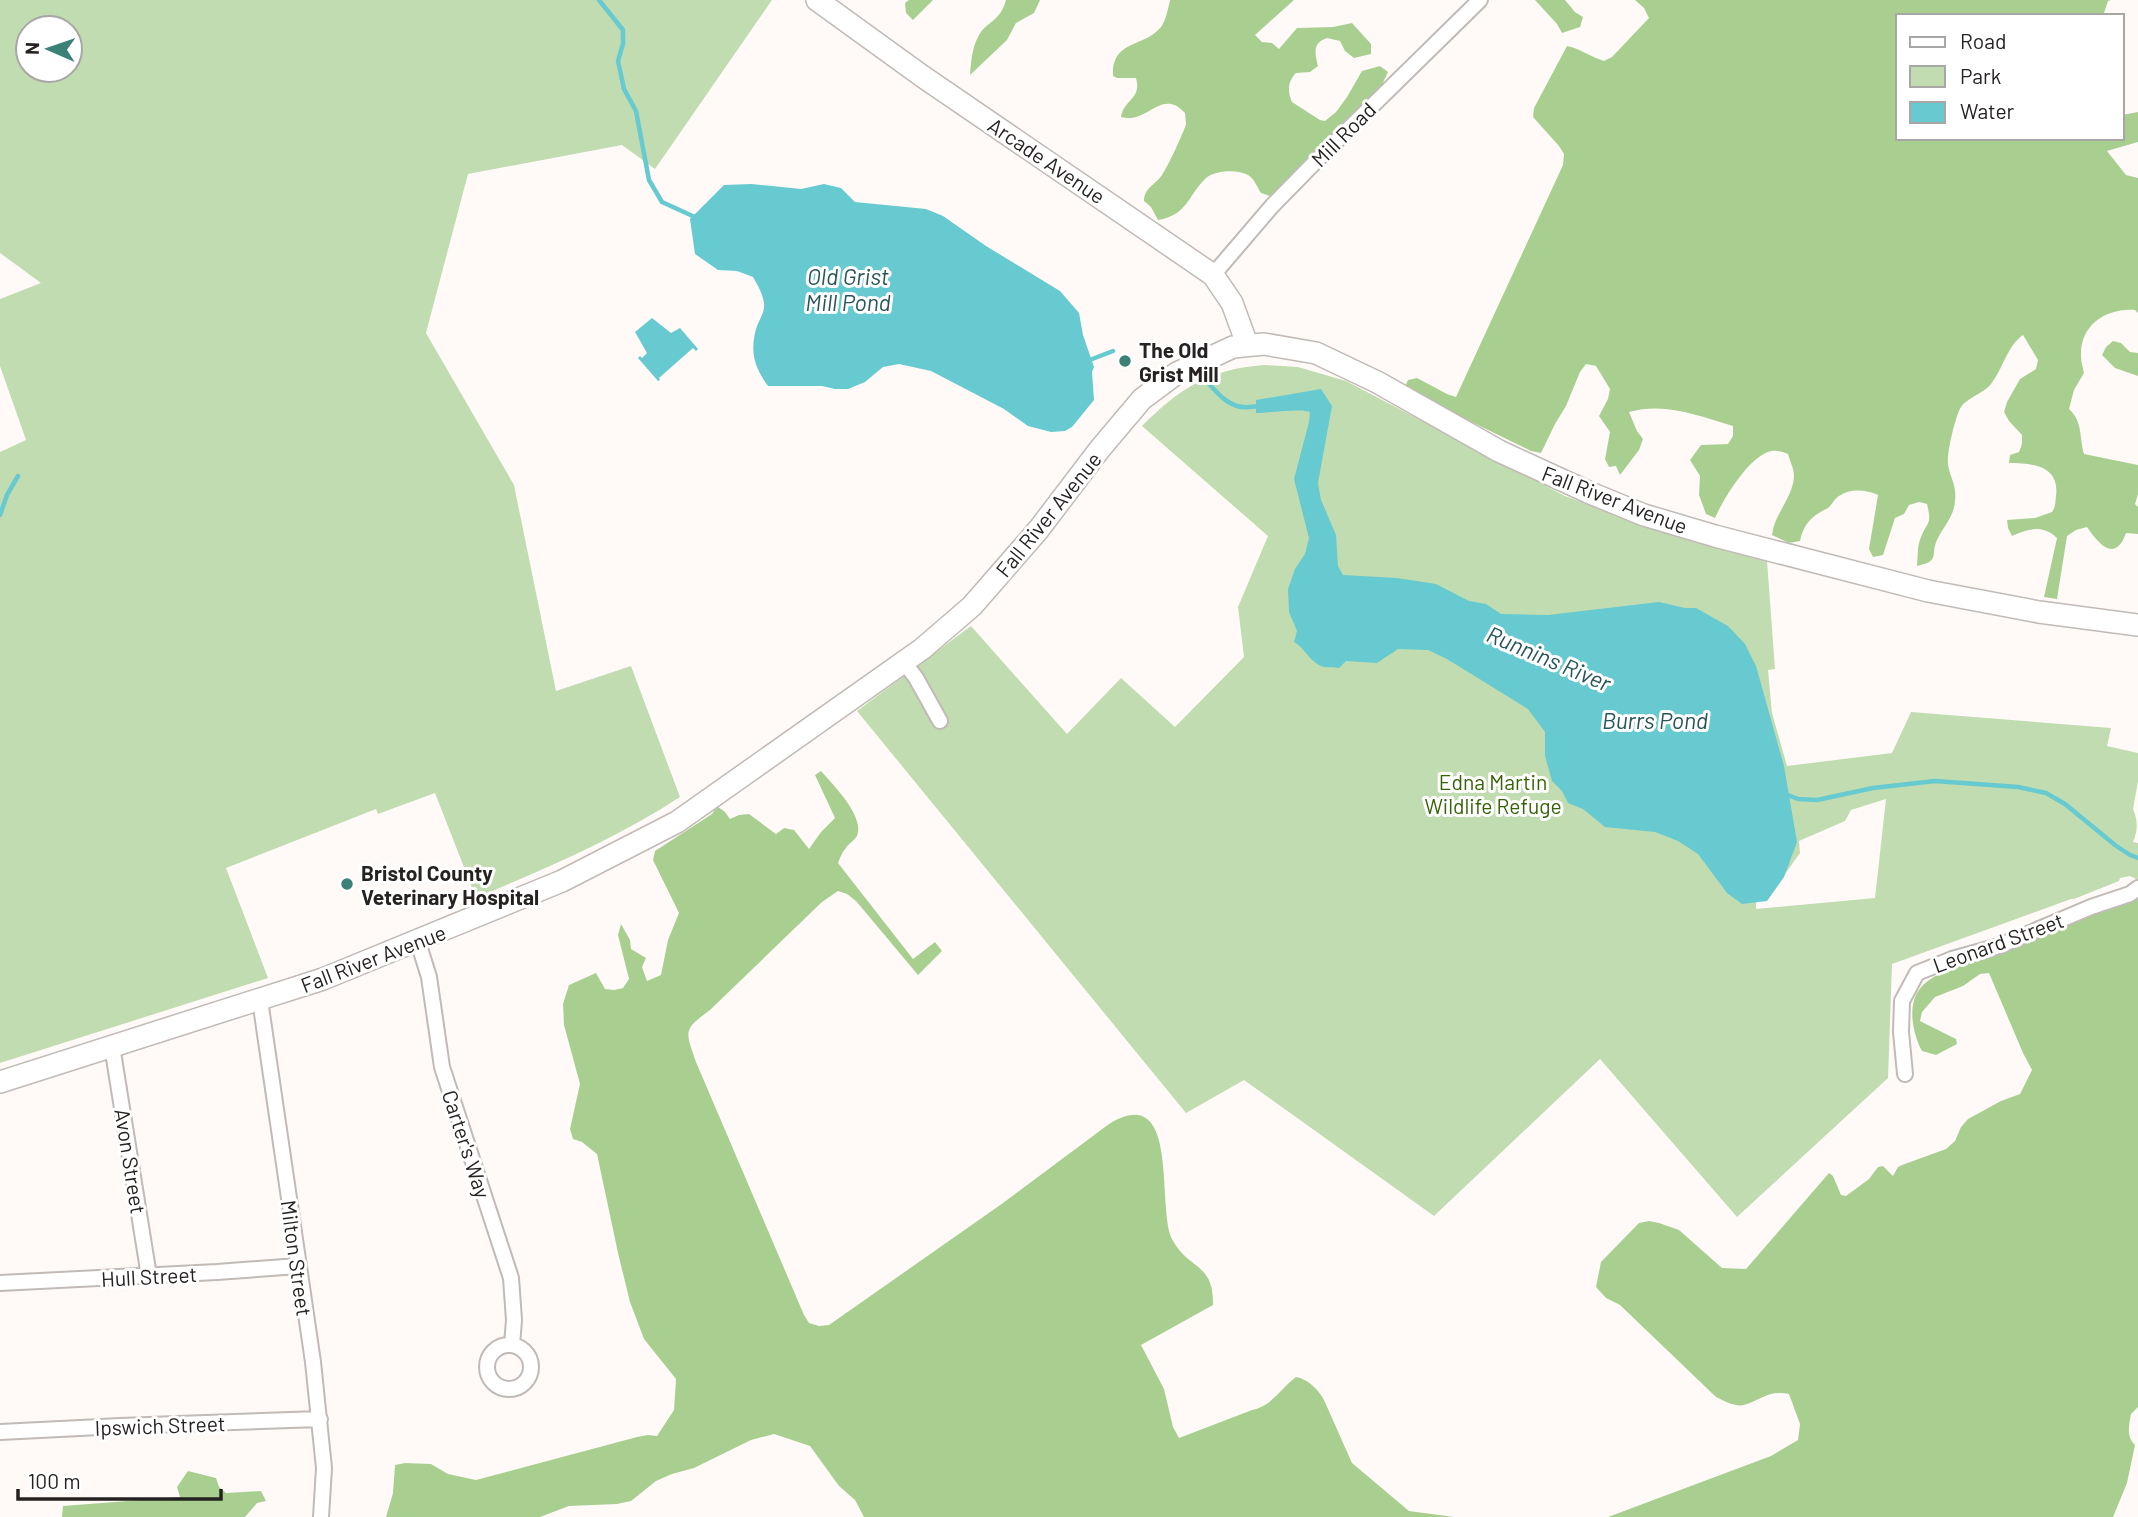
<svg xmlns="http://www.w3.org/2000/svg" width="2138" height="1517" font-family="Barlow,sans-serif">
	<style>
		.green { fill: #c1dcb0; fill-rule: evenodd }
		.forest { fill: #a9cf90 }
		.water { fill: #66cad0 }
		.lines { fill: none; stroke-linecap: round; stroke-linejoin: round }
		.stream { stroke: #66cad0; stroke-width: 4.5 }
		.street-casing { stroke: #c1bab6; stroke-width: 18 }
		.secondary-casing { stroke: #c1bab6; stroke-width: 24 }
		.street { stroke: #fff; stroke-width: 14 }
		.secondary { stroke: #fff; stroke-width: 21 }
		.poi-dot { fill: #3c8178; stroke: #fff; stroke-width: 2.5 }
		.labels { text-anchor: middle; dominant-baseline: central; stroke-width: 6; stroke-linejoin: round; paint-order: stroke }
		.street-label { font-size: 21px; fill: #252221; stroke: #fff }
		.poi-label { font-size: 21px; font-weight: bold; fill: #252221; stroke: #fff; text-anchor: start }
		.park-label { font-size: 21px; fill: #376307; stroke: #fff }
		.water-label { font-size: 23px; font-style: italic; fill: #285558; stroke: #fff }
	</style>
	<rect width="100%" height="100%" fill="#fffaf8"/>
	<path class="green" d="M 0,0 L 772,0 L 655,169 L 622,145 L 468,174 L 426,333 L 514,485 L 556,691 L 631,666 L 680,797 C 616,839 546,868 476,898 L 435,793 L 378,814 L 376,809 L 226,868 L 268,978 L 0,1063 L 0,452 L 26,440 L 0,366 L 0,299 L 41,283 L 0,253 ZM 28,28 L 70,28 L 70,70 L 28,70 Z
		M 1264,365 L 1298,367 L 1346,381 L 1565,496 L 1677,537 L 1767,561 L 1775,669 L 1768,670 L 1772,713 L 1787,766 L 1892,753 L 1911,712 L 2111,728 L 2107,746 L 2138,753 L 2138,781 L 2133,809 C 2138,821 2138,830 2133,842 L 2138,843 L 2138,880 L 2130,876 L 2120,878 L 2119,881 L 2074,899 L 2071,899 L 1892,964 L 1888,1078 L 1737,1217 L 1600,1059 L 1434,1216 L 1244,1080 L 1186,1113 L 857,711 L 971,626 L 1067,734 L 1121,678 L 1175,727 L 1244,657 L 1238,607 L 1268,536 L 1142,426 C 1180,388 1210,369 1264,365 ZM 1886,799 L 1875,898 L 1756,909 L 1756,902 L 1772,892 L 1800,853 L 1799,841 L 1845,821 L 1851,810 Z"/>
	<path class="forest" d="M 909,0 L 933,0 L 913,20 L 906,13 L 905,3 Z
		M 1006,0 L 1040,0 L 1034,13 L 1016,23 L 1007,40 L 970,75 C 971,62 972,47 979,35 C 988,20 1000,22 1006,0 Z
		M 1170,0 L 1294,0 L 1255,35 L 1262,42 L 1272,43 L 1279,49 L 1297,28 L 1333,27 L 1352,23 L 1371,44 L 1371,54 L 1354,58 L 1345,51 L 1340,41 L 1327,38 C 1312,43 1315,53 1318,66 L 1310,72 L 1296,73 C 1288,81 1287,91 1292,102 L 1320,120 L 1325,121 L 1336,112 L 1347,97 L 1362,71 L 1380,66 L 1388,72 L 1379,91 L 1270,196 L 1261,193 C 1257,187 1254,178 1248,175 C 1238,169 1215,170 1206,178 C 1188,195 1188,215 1158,220 L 1151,207 L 1144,201 C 1144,188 1155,185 1162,175 C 1167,168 1184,132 1186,124 C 1186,122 1185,115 1185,113 C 1161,87 1148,125 1121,117 C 1124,99 1142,99 1136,78 L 1117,78 L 1113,76 C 1112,39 1144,48 1161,27 C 1166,20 1168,9 1170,0 Z
		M 1535,0 L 1565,0 L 1575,12 L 1583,17 L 1580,27 L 1562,33 L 1557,24 Z
		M 1635,0 L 2111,0 L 2108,1 L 2103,16 L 1898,16 L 1898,138 L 2122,138 L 2122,115 L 2138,112 L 2138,142 L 2107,151 L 2126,175 L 2138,178 L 2138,313 L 2135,310 C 2106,308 2080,325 2081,356 C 2081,362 2083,368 2084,373 L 2074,390 L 2069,409 C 2083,422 2079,436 2084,454 L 2138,465 L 2138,494 L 2135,504 L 2138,507 L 2138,534 L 2126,533 C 2115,564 2098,543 2087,527 L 2076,530 L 2067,536 L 2057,599 L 2044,597 L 2057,538 C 2043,525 2029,528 2012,536 L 2008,528 L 2007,520 L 2035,518 L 2052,512 C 2056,506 2055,503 2056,496 C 2060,466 2033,463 2009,463 L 2010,455 L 2019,452 L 2022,444 L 2022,435 L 2009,421 L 2004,412 L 2007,402 L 2020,379 L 2036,369 L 2038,360 L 2023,335 C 2007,346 2003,369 1991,384 C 1982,395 1964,398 1959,411 C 1954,423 1947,452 1948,464 C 1950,479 1957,484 1955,501 C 1954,517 1943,527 1937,540 C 1930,555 1941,561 1917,566 C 1918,556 1917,546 1921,537 C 1928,520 1932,525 1927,504 L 1919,502 L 1909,505 L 1904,514 L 1895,518 L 1883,555 L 1873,557 L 1869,549 L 1878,495 C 1866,490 1851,488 1839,496 C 1834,499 1832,505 1828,508 C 1812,516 1804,523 1800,541 L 1789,543 L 1772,535 C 1774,514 1793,498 1794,476 C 1794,469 1790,461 1788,454 C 1783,452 1777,450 1772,451 C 1750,454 1723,500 1715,518 L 1706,514 L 1699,495 L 1700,476 L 1690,460 L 1701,445 L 1728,444 L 1733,436 L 1733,426 C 1698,416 1666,402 1629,412 L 1637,431 L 1643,439 L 1639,450 L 1620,475 L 1616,466 L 1609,467 L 1605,459 L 1610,432 L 1599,416 L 1608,399 L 1610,389 L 1596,366 L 1586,364 L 1580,372 L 1566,406 L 1555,424 L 1541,453 L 1531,451 L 1404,389 L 1408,380 L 1417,378 L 1447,394 L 1456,397 L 1563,165 L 1564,154 L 1559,146 L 1533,117 L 1534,108 L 1567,46 C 1581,49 1591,57 1604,61 L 1612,57 L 1649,18 L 1644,8 Z
		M 2113,341 L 2121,343 L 2130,352 L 2138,353 L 2138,376 L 2115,368 L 2102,355 L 2106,347 Z
		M 821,771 C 833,785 865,816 857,836 C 854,841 849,843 846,848 C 842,852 840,858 838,863 L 913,959 L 935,942 L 942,951 L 918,975 L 856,901 L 847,894 L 838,891 L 822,902 L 710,1010 C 683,1030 685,1030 696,1062 L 804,1315 L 809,1323 L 819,1326 L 829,1325 L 1003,1203 L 1109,1124 C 1181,1080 1156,1207 1172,1239 C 1188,1270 1214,1262 1213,1305 L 1141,1345 L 1164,1389 L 1173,1427 L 1179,1438 L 1252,1410 C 1272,1406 1280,1389 1296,1377 C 1308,1379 1318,1389 1324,1400 L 1352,1463 L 1409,1511 L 1454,1517 L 864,1517 L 855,1500 L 839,1486 L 810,1446 L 774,1434 L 751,1440 L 694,1468 L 672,1474 L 656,1481 L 631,1501 L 617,1504 L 569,1506 L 540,1517 L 386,1517 L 393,1493 L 395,1465 L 405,1463 L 431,1464 L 448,1474 L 476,1480 L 637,1437 L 648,1435 L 657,1436 L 674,1410 L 676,1379 L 644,1339 L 630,1302 L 618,1253 L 597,1154 L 582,1142 L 573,1139 L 570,1129 L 580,1084 L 564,1025 L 563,1004 L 569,985 L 596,973 L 605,989 L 614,990 L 623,988 L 629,979 L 618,935 L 621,924 L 630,940 L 631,949 L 646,958 L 642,967 L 647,981 L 661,975 L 668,940 L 679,913 L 653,860 L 655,851 L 712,814 L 717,806 L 725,812 L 730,819 L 739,815 L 749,814 L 776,834 L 784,828 L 794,830 L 809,849 L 821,832 L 835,818 L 815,775 Z
		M 2138,893 L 2138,1407 L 2131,1414 C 2129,1425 2126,1437 2135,1445 L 2127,1483 L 2113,1517 L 1608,1517 L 1771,1456 L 1798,1440 L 1800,1424 L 1789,1394 C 1767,1390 1762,1400 1744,1405 C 1735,1407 1724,1401 1716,1397 L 1620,1305 L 1606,1298 L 1596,1287 L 1601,1262 L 1639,1223 L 1649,1221 L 1659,1223 L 1679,1230 L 1722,1268 L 1746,1269 L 1829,1173 L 1833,1176 L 1841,1195 L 1846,1196 L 1869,1179 L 1878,1167 L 1883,1166 L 1893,1176 L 1898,1167 L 1902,1165 L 1946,1149 L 1955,1141 L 1961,1127 L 1968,1119 L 2001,1101 L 2020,1094 L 2032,1070 L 2023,1053 L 1989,973 L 1980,974 L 1963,986 L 1935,997 L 1922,1012 L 1920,1021 L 1956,1039 L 1957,1044 L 1936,1055 L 1922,1051 C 1913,1035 1907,1006 1919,990 C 1934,969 1973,963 1996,954 C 2043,935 2091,914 2138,893 Z
		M 188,1471 L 216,1478 L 219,1487 L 226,1493 L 261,1491 L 266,1501 L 257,1503 L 245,1517 L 62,1517 L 63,1506 L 180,1497 L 177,1487 Z"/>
	<path class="water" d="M 751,184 L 801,189 L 824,184 L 841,188 L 855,202 L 926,209 L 943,216 L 986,246 L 1060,291 L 1079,313 L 1083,335 L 1094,367 L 1092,372 L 1094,400 L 1072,427 L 1065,431 L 1051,432 L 1028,426 L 1004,409 L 931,371 L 899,364 L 883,367 L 865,382 L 848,389 L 835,389 L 822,386 L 768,386 C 754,367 750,352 756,329 C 758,322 763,315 764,308 C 765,297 758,286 753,277 L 737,271 L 718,270 L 695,254 L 690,219 L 724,185 Z
		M 652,318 L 671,333 L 680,328 L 698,349 L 696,351 L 693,348 L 659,378 L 660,380 L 658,381 L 638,358 L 640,356 L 642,358 L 647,353 L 635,332 Z
		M 1321,389 L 1332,406 L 1318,483 L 1321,500 L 1336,535 L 1338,566 L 1343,575 L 1397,578 L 1436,584 L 1469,601 L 1486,604 L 1501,614 L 1548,615 L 1659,602 L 1685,608 L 1696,608 L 1728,626 L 1745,644 L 1756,666 L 1784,766 L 1797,842 L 1784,877 L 1767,901 L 1742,904 L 1727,893 L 1698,854 L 1678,841 L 1655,832 L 1605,827 L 1583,809 L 1568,803 L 1562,791 L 1552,781 L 1545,756 L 1545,732 L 1528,709 L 1447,659 L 1428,650 L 1398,649 L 1377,663 L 1346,661 L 1339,668 C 1333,667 1325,668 1321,666 C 1309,661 1305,648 1294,642 L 1297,631 L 1289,612 L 1288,589 L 1295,569 L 1305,554 L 1309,538 L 1294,479 L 1309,422 L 1310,412 C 1299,408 1271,413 1256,413 L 1256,400 Z"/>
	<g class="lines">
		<path class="stream" d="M 599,0 L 623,30 L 623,44 L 618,61 L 624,89 L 636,111 L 649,180 L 662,202 L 697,218
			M 1087,361 L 1113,351
			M 1193,374 L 1197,373 C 1211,383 1220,401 1237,406 C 1243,408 1253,407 1260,406
			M 0,515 L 7,495 L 18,476
			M 1785,794 L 1798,799 L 1817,800 L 1873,788 L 1935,781 L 2018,787 L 2046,793 L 2065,804 L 2115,845 L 2130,855 L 2138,858"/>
		<g class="street-casing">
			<path id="street" d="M 1213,275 L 1272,206 L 1317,160 L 1480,0
				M 904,662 L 916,678 L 940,721
				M 418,942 L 429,977 L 442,1067 L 511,1278 L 514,1320 L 512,1345
				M 260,1000 L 313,1362 L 324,1468 L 321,1517
				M 112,1046 L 149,1276
				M 1905,1074 L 1901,1032 L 1902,1001 L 1917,973 L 1952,959 L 1999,946 L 2091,907 L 2130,894 L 2138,888
				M 0,1283 L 217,1272 L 298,1266
				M487 1367a22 22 0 1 1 44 0a22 22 0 1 1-44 0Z
				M 0,1432 L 120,1426 L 320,1419"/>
		</g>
		<g class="secondary-casing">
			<path id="secondary" d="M 817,0 L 922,76 L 1213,275 L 1232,303 L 1247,344
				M 0,1082 L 323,979 L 562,881 L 677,822 L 922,649 L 972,606 L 1039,529 L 1099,450 L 1142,399 L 1177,373 L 1233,347 L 1264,344 L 1316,353 L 1377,382 L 1499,451 L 1588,492 L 1644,515 L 1715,536 L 1928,591 L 2039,612 L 2138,625"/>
		</g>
		<use href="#street" class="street"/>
		<use href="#secondary" class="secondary"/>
	</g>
	<g class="poi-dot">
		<circle cx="1125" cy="361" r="7"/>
		<circle cx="347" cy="884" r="7"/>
	</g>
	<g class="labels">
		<g class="street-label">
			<text transform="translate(1343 134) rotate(-45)">Mill Road</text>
			<text transform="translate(1047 160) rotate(34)">Arcade Avenue</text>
			<text transform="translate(1615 499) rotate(21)">Fall River Avenue</text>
			<text transform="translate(1048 514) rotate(-51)">Fall River Avenue</text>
			<text transform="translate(1998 942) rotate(-20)">Leonard Street</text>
			<text transform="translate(373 958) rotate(-21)">Fall River Avenue</text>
			<text transform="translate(467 1144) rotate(72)">Carter's Way</text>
			<text transform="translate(131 1161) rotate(81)">Avon Street</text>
			<text transform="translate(297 1258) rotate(82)">Milton Street</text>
			<text transform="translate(149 1276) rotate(-3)">Hull Street</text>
			<text transform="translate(160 1425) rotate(-2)">Ipswich Street</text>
		</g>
		<g class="poi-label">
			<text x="1139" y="349">The Old<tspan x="1139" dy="24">Grist Mill</tspan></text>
			<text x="361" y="872">Bristol County<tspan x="361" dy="24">Veterinary Hospital</tspan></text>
		</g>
		<g class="park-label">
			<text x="1493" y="781">Edna Martin<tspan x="1493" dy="24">Wildlife Refuge</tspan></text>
		</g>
		<g class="water-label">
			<text x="848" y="276">Old Grist<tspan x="848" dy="26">Mill Pond</tspan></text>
			<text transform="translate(1549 658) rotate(23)">Runnins River</text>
			<text x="1655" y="720">Burrs Pond</text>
		</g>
	</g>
	<rect x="1896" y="14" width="228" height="126" fill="#ffffff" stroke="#a8a7a6" stroke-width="2"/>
	<rect x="1910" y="37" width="35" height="10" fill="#ffffff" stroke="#a8a7a6" stroke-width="2"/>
	<text x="1960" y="49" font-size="21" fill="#252221">Road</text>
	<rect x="1910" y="66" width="35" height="21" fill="#c1dcb0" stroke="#a8a7a6" stroke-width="2"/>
	<text x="1960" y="84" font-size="21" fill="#252221">Park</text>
	<rect x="1910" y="102" width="35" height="21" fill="#66cad0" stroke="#a8a7a6" stroke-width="2"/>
	<text x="1960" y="119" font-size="21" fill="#252221">Water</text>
	<g transform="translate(49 49) rotate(272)"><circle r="33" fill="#ffffff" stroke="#a8a7a6" stroke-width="2"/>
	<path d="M0-5L12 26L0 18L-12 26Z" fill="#3c8178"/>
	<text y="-10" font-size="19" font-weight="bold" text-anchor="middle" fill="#252221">N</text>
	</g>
	<path d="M18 1489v10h203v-10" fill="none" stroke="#252221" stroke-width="3.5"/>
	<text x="28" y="1489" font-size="21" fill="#252221" stroke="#ffffff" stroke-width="5" paint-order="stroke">100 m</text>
</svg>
